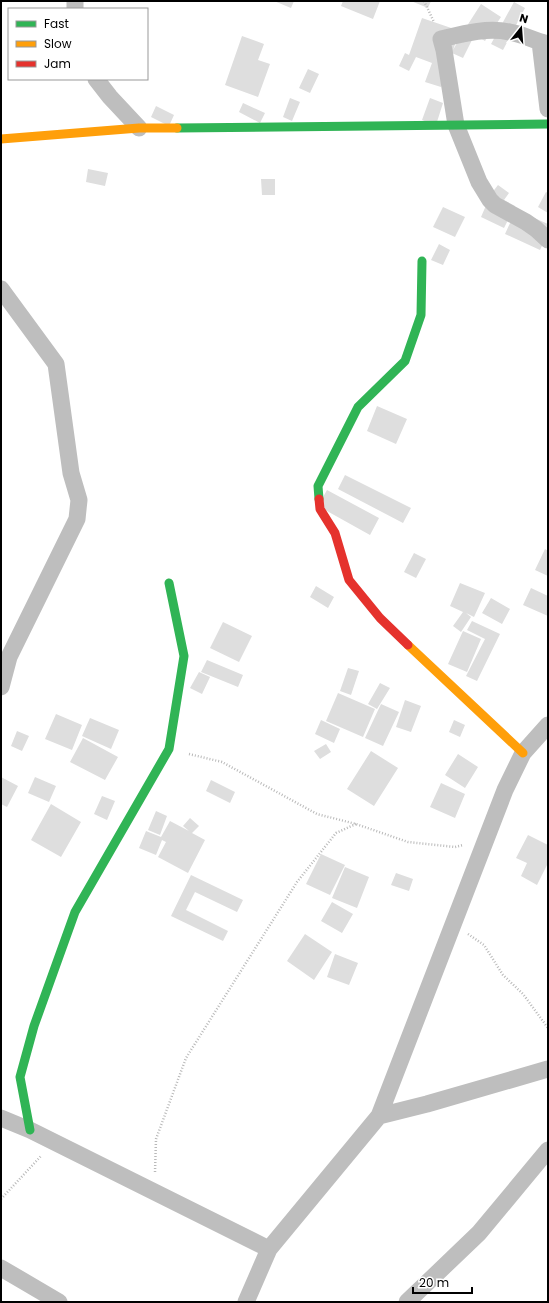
<svg xmlns="http://www.w3.org/2000/svg" width="549" height="1303" font-family="Poppins,sans-serif">
	<style>
		.building { fill: #dedede }
		.lines { fill: none; stroke-linecap: round; stroke-linejoin: round }
		.path { stroke: #b9b9b9; stroke-width: 2.5; stroke-dasharray: 1 2; stroke-linecap: butt }
		.street { stroke: #bebebe; stroke-width: 17 }
		.fast { stroke: #30b455; stroke-width: 9 }
		.slow { stroke: #ff9f0a; stroke-width: 9 }
		.jam { stroke: #e5322d; stroke-width: 9 }
	</style>
	<rect width="100%" height="100%" fill="#fff"/>
	<path class="building" d="M 274,1 L 294,1 L 291,8 Z
		M 343,1 L 380,1 L 373,19 L 341,6 Z
		M 411,1 L 431,1 L 428,8 Z
		M 514,2 L 525,8 L 503,50 L 491,44 Z
		M 481,4 L 501,17 L 485,41 L 465,29 Z
		M 422,18 L 460,31 L 453,50 L 462,34 L 472,40 L 463,58 L 452,53 L 441,87 L 425,82 L 432,63 L 416,57 L 409,71 L 399,66 L 405,53 L 409,55 Z
		M 242,36 L 264,44 L 258,60 L 270,64 L 258,97 L 225,85 Z
		M 308,69 L 319,74 L 310,93 L 299,88 Z
		M 290,98 L 300,102 L 292,121 L 283,117 Z
		M 430,98 L 443,103 L 436,125 L 422,120 Z
		M 243,103 L 265,113 L 260,123 L 239,112 Z
		M 156,106 L 174,115 L 169,126 L 151,117 Z
		M 88,169 L 108,173 L 105,186 L 86,182 Z
		M 261,179 L 275,179 L 275,195 L 262,195 Z
		M 498,185 L 509,193 L 504,200 L 515,206 L 504,228 L 481,217 L 491,194 Z
		M 546,192 L 548,193 L 548,213 L 538,207 Z
		M 443,207 L 465,217 L 455,237 L 433,227 Z
		M 516,210 L 548,224 L 548,233 L 540,250 L 505,234 Z
		M 439,244 L 450,250 L 443,265 L 431,260 Z
		M 377,406 L 407,419 L 396,444 L 367,431 Z
		M 345,475 L 411,508 L 403,523 L 338,489 Z
		M 327,490 L 379,518 L 370,535 L 318,506 Z
		M 545,549 L 548,551 L 548,576 L 535,570 Z
		M 414,553 L 426,559 L 416,578 L 404,572 Z
		M 460,583 L 485,593 L 474,617 L 466,613 L 471,617 L 461,632 L 453,626 L 463,612 L 450,606 Z
		M 316,586 L 334,597 L 328,608 L 310,597 Z
		M 531,588 L 548,596 L 548,616 L 523,605 Z
		M 491,598 L 510,609 L 502,624 L 482,613 Z
		M 472,621 L 500,634 L 477,681 L 466,676 L 485,639 L 467,630 Z
		M 223,622 L 252,636 L 239,662 L 210,648 Z
		M 463,631 L 481,639 L 467,672 L 448,664 Z
		M 207,660 L 243,675 L 238,687 L 201,672 Z
		M 348,668 L 359,671 L 351,695 L 340,691 Z
		M 199,672 L 210,677 L 202,694 L 190,688 Z
		M 380,683 L 390,688 L 377,709 L 368,704 Z
		M 338,693 L 375,709 L 363,737 L 326,721 Z
		M 405,700 L 421,706 L 411,732 L 396,727 Z
		M 381,704 L 399,712 L 383,746 L 365,738 Z
		M 56,714 L 82,725 L 72,750 L 45,739 Z
		M 90,718 L 119,730 L 111,749 L 82,736 Z
		M 321,720 L 340,729 L 334,743 L 315,734 Z
		M 454,720 L 465,725 L 460,737 L 449,732 Z
		M 17,731 L 29,736 L 22,751 L 11,746 Z
		M 83,738 L 118,757 L 105,780 L 70,762 Z
		M 326,744 L 331,752 L 320,759 L 314,751 Z
		M 371,751 L 398,768 L 374,806 L 347,789 Z
		M 458,754 L 478,767 L 465,788 L 445,775 Z
		M 1,777 L 18,786 L 7,807 L 1,804 Z
		M 35,777 L 56,786 L 49,802 L 28,793 Z
		M 211,780 L 235,792 L 230,803 L 206,791 Z
		M 441,783 L 465,794 L 455,818 L 430,807 Z
		M 102,796 L 115,801 L 107,820 L 94,814 Z
		M 51,804 L 81,822 L 61,857 L 31,840 Z
		M 156,811 L 167,816 L 160,835 L 148,830 Z
		M 190,818 L 199,826 L 192,833 L 205,840 L 188,873 L 158,857 L 166,842 L 162,840 L 156,855 L 139,848 L 146,831 L 161,837 L 170,821 L 189,831 L 183,826 Z
		M 528,835 L 548,845 L 548,863 L 537,885 L 521,876 L 527,863 L 516,858 Z
		M 321,854 L 345,865 L 330,895 L 306,884 Z
		M 345,867 L 369,877 L 357,908 L 332,898 Z
		M 396,873 L 413,879 L 409,891 L 391,885 Z
		M 191,875 L 243,900 L 237,912 L 195,892 L 186,910 L 228,931 L 223,941 L 171,916 Z
		M 332,902 L 353,914 L 342,933 L 321,921 Z
		M 305,934 L 332,952 L 314,980 L 287,961 Z
		M 335,954 L 358,963 L 349,985 L 327,977 Z"/>
	<g class="lines">
		<path class="path" d="M 424,1 L 434,22
			M 189,754 L 222,762 L 317,814 L 356,824 L 408,842 L 455,847 L 463,845
			M 468,934 L 484,945 L 503,975 L 523,994 L 548,1028
			M 155,1172 L 156,1139 L 186,1058 L 297,882 L 336,833 L 356,824
			M 1,1199 L 41,1156"/>
		<path class="street" d="M 75,1 L 75,9
			M 540,42 L 548,109
			M 548,44 C 534,41 523,34 509,32 C 487,27 462,34 441,39 L 444,50 L 456,125 L 479,182 L 490,200 L 495,205 L 526,222 L 536,229 L 548,240
			M 96,79 L 110,97 L 139,128
			M 1,289 L 56,364 L 71,473 L 79,500 L 77,519 L 9,657 L 1,687
			M 379,1116 L 505,790 L 523,753 L 548,725
			M 1,1118 L 30,1130 L 269,1249
			M 1,1268 L 59,1302
			M 246,1302 L 269,1249 L 379,1116 L 427,1104 L 548,1069
			M 407,1302 L 479,1233 L 548,1150"/>
		<path class="fast" d="M 177,128 L 548,124
			M 319,499 L 318,486 L 358,407 L 405,361 L 421,315 L 422,261
			M 30,1130 L 20,1077 L 34,1026 L 75,912 L 169,749 L 184,656 L 169,583"/>
		<path class="slow" d="M 1,139 L 139,128 L 177,128
			M 408,645 L 523,753"/>
		<path class="jam" d="M 319,499 L 320,509 L 335,533 L 349,580 L 380,618 L 408,645"/>
	</g>
	<rect width="549" height="1303" fill="none" stroke="#000000" stroke-width="4"/>
	<rect x="8" y="8" width="140" height="72" fill="#ffffff" stroke="#999999"/>
	<rect x="16" y="21" width="20" height="6" fill="#30b455" stroke="#999999"/>
	<text x="44" y="28" font-size="12" fill="#000000">Fast</text>
	<rect x="16" y="41" width="20" height="6" fill="#ff9f0a" stroke="#999999"/>
	<text x="44" y="48" font-size="12" fill="#000000">Slow</text>
	<rect x="16" y="61" width="20" height="6" fill="#e5322d" stroke="#999999"/>
	<text x="44" y="68" font-size="12" fill="#000000">Jam</text>
	<g transform="translate(521 28) rotate(17)" stroke="#ffffff" stroke-width="3" paint-order="stroke">
	<path d="M0-3L7 15L0 10L-7 15Z" fill="#000000"/>
	<text y="-6" font-size="11" font-weight="bold" text-anchor="middle" fill="#000000">N</text>
	</g>
	<path d="M413 1287v6h59v-6" fill="none" stroke="#000000" stroke-width="2"/>
	<text x="419" y="1287" font-size="12" fill="#000000" stroke="#ffffff" stroke-width="3" paint-order="stroke">20 m</text>
</svg>
